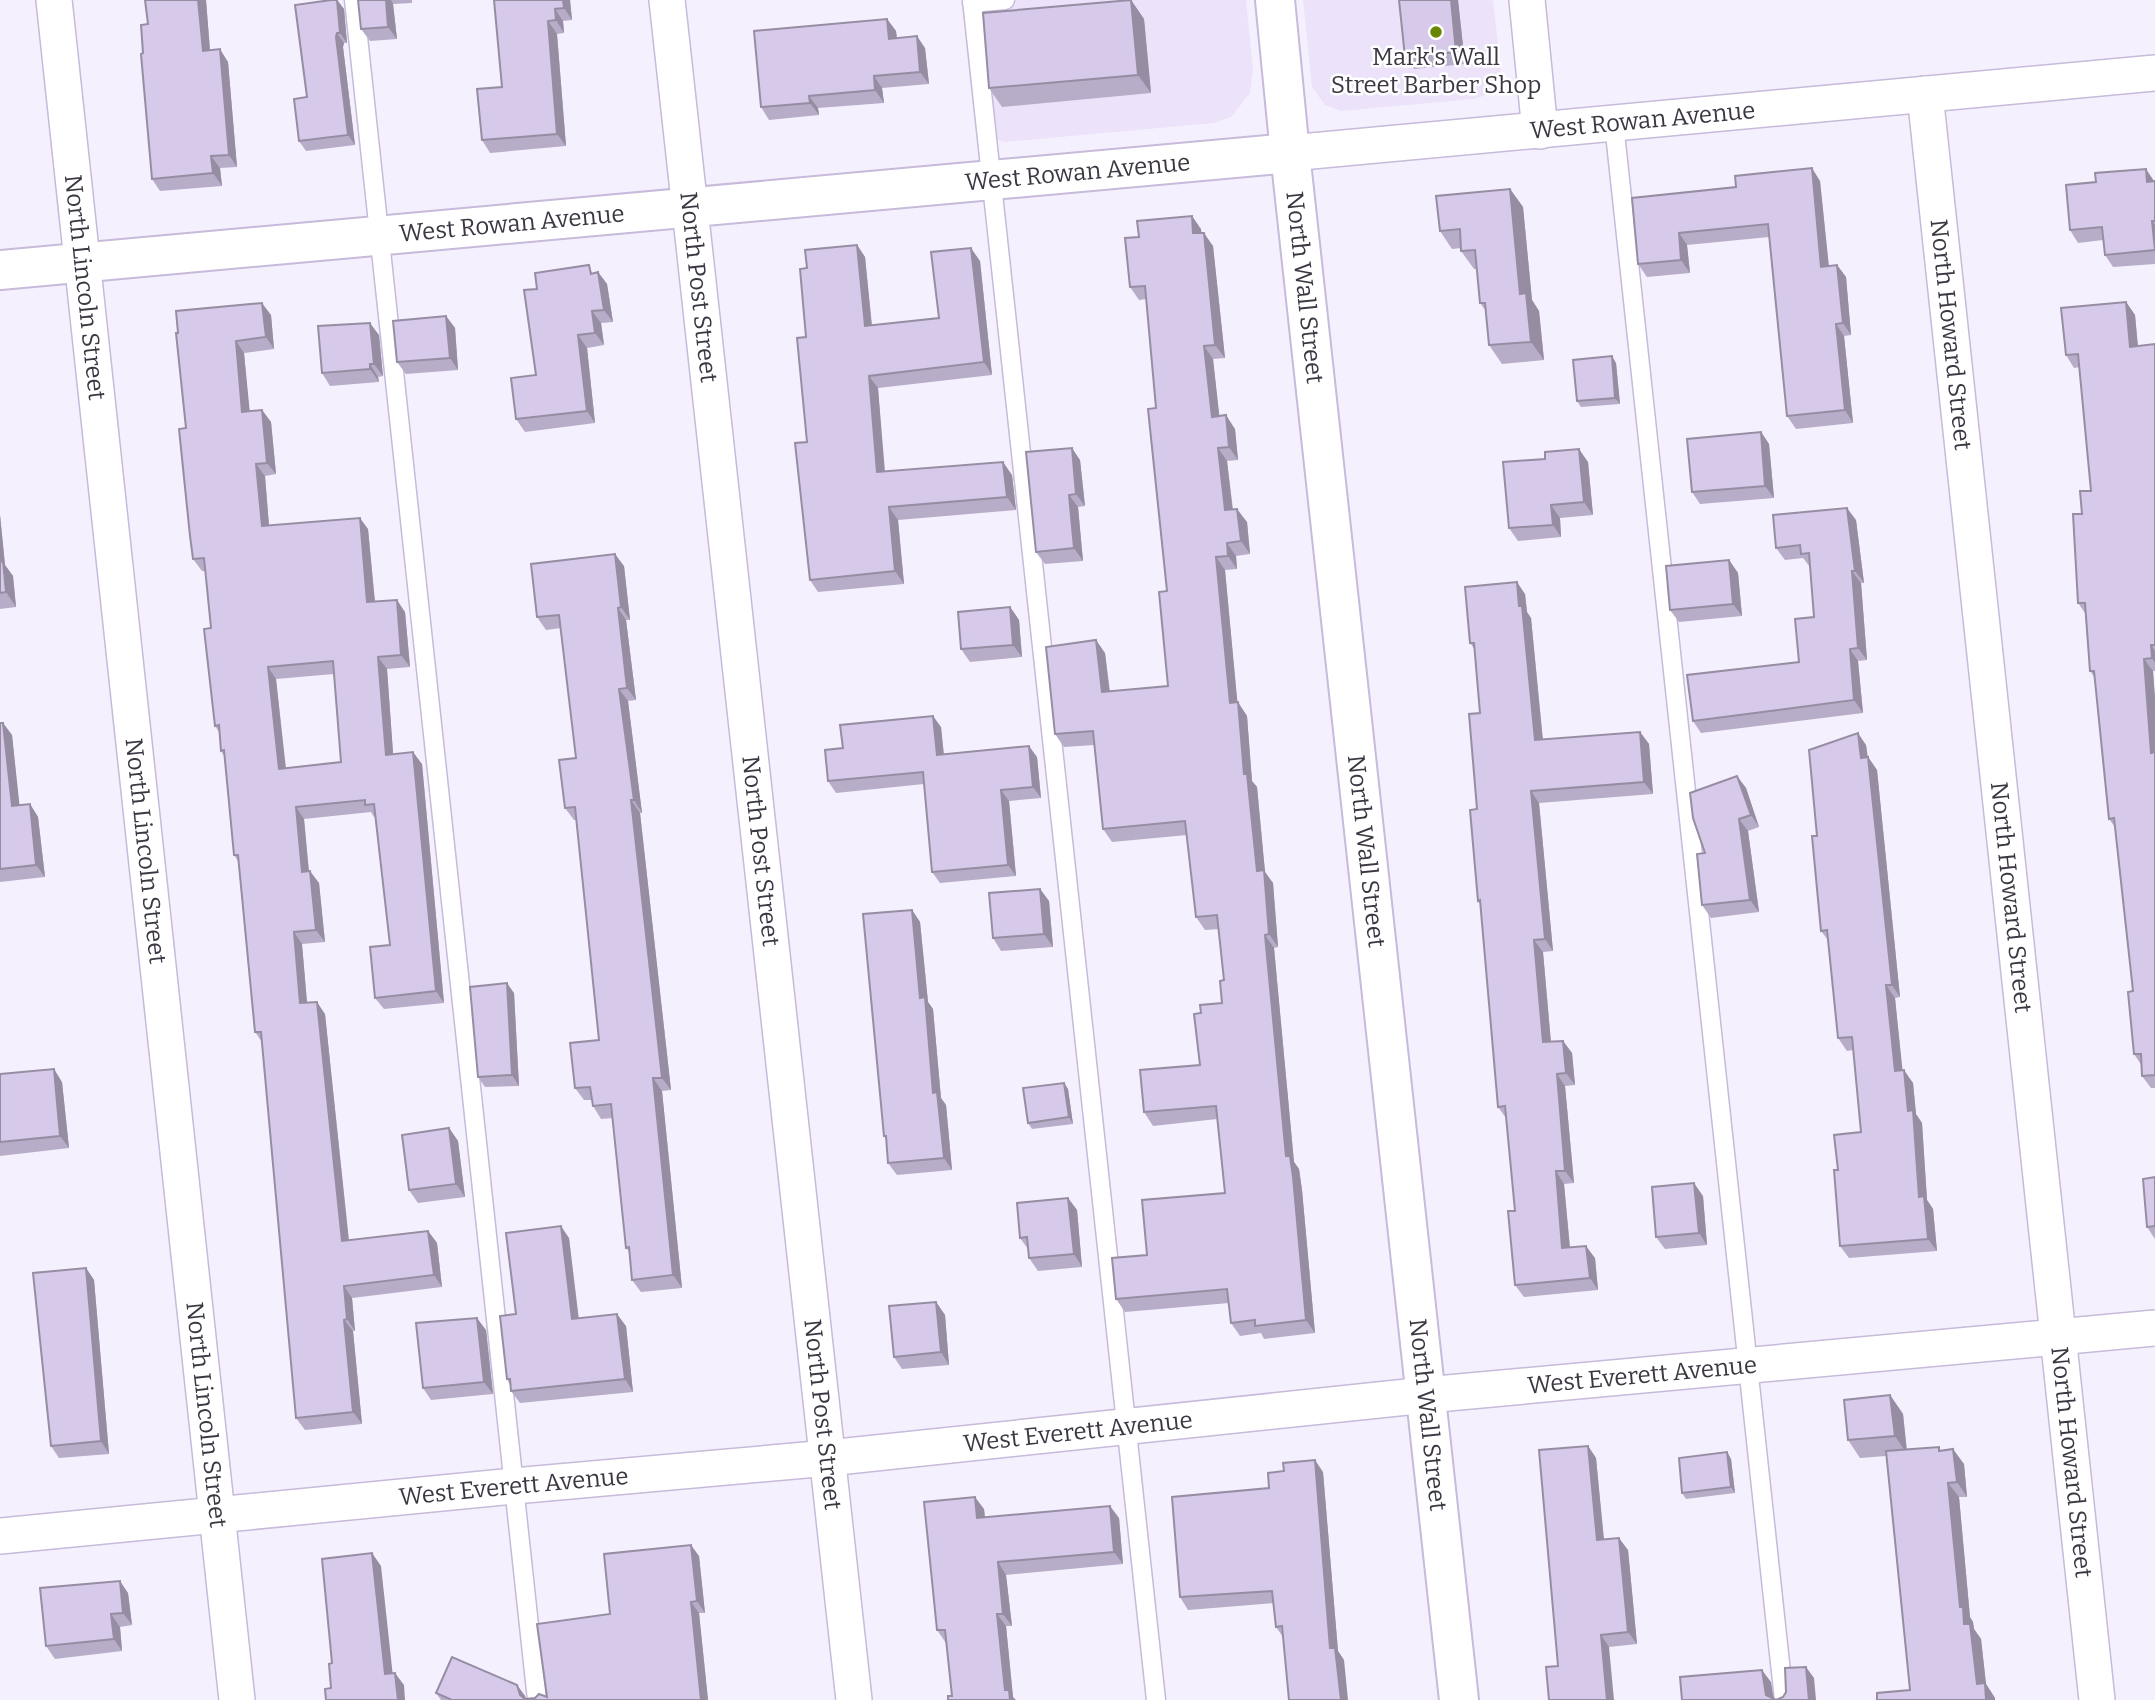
<svg xmlns="http://www.w3.org/2000/svg" width="2155" height="1700" font-family="Bitter,serif">
	<style>
		.built { fill: #ece2fa }
		.lines { fill: none; stroke-linecap: round; stroke-linejoin: round }
		.lane-casing { stroke: #c7bada; stroke-width: 21 }
		.street-casing { stroke: #c7bada; stroke-width: 38 }
		.secondary-casing { stroke: #c7bada; stroke-width: 42 }
		.lane { stroke: #fff; stroke-width: 18 }
		.street { stroke: #fff; stroke-width: 35 }
		.secondary { stroke: #fff; stroke-width: 38 }
		.wall { fill: #b8adc8; fill-rule: evenodd }
		.shaded-wall { fill: #968da3 }
		.building { fill: #d6c9e9; stroke: #968da3; stroke-width: 2; fill-rule: evenodd }
		.poi-dot { fill: #688700; stroke: #fff; stroke-width: 2.5 }
		.labels { text-anchor: middle; dominant-baseline: central; stroke-width: 5; stroke-linejoin: round; paint-order: stroke }
		.poi-label { font-size: 24px; fill: #3c3743; stroke: #fff }
		.street-label { font-size: 24px; fill: #3c3743; stroke: #fff }
	</style>
	<rect width="100%" height="100%" fill="#f5f0fd"/>
	<path class="built" d="M 979,0 L 1246,0 L 1253,69 L 1250,93 L 1231,117 L 1214,123 L 1005,142 L 997,140 L 993,135 Z
		M 1303,0 L 1493,0 L 1501,70 L 1497,84 L 1486,95 L 1474,99 L 1341,111 L 1325,105 L 1312,87 Z"/>
	<g class="lines">
		<g class="lane-casing">
			<path id="lane" d="M 354,0 L 537,1700
				M 972,0 L 1156,1700
				M 972,3 L 1005,0
				M 1614,124 L 1784,1700"/>
		</g>
		<g class="street-casing">
			<g id="street">
				<path id="s1" d="M 54,0 L 237,1700"/>
				<path id="s2" d="M 667,0 L 854,1700"/>
				<path d="M 1527,0 L 1540,131"/>
				<path id="s3" d="M 1925,94 L 2097,1700"/>
				<path id="s4" d="M 1290,153 L 2155,73"/>
				<path id="s5" d="M 0,1536 L 514,1486 L 828,1458 L 1426,1395 L 2155,1328"/>
			</g>
		</g>
		<g class="secondary-casing">
			<g id="secondary">
				<path id="s6" d="M 1275,0 L 1290,153 L 1459,1700"/>
				<path id="s7" d="M 0,270 L 1290,153"/>
			</g>
		</g>
		<use href="#lane" class="lane"/>
		<use href="#street" class="street"/>
		<use href="#secondary" class="secondary"/>
	</g>
	<path class="wall" d="M 145,0 L 206,0 L 210,50 L 228,62 L 237,167 L 220,168 L 222,186 L 160,191 L 152,179 L 143,53 L 148,24 Z
		M 337,0 L 344,9 L 347,43 L 344,43 L 343,47 L 355,145 L 306,151 L 299,141 L 307,97 Z
		M 358,0 L 412,0 L 412,3 L 393,4 L 397,39 L 370,41 L 361,29 Z
		M 494,0 L 570,0 L 572,20 L 563,21 L 564,33 L 557,34 L 566,146 L 490,153 L 482,140 L 502,87 Z
		M 1131,0 L 1144,19 L 1151,93 L 1002,107 L 989,88 Z
		M 1458,0 L 1465,64 L 1414,69 L 1405,57 Z
		M 887,19 L 896,31 L 897,38 L 925,48 L 929,84 L 882,88 L 884,103 L 818,108 L 819,115 L 769,120 L 761,107 Z
		M 1820,181 L 1829,266 L 1837,265 L 1846,277 L 1851,335 L 1844,336 L 1853,423 L 1796,429 L 1787,416 L 1769,237 L 1687,245 L 1690,273 L 1647,277 L 1638,264 L 1632,198 Z
		M 2155,181 L 2155,264 L 2113,267 L 2105,255 L 2103,240 L 2078,243 L 2070,230 Z
		M 1510,189 L 1523,207 L 1532,300 L 1539,311 L 1544,360 L 1502,364 L 1489,345 L 1486,311 L 1480,303 L 1477,269 L 1474,269 L 1461,251 L 1461,248 L 1452,249 L 1440,231 Z
		M 1201,229 L 1201,233 L 1213,246 L 1225,358 L 1213,359 L 1219,416 L 1235,429 L 1238,460 L 1227,461 L 1233,509 L 1247,522 L 1250,554 L 1236,556 L 1237,569 L 1225,570 L 1237,702 L 1247,716 L 1252,781 L 1257,787 L 1265,872 L 1273,883 L 1278,947 L 1274,948 L 1294,1162 L 1299,1169 L 1302,1190 L 1315,1333 L 1264,1339 L 1261,1333 L 1240,1336 L 1231,1323 L 1229,1303 L 1125,1312 L 1116,1299 L 1147,1255 L 1225,1193 L 1217,1119 L 1153,1126 L 1144,1112 L 1200,1065 L 1201,1013 L 1222,1003 L 1224,980 L 1219,929 L 1205,930 L 1196,917 L 1187,835 L 1112,842 L 1103,829 L 1094,745 L 1064,747 L 1055,734 L 1105,653 L 1110,691 L 1168,686 L 1167,591 L 1156,408 L 1146,299 L 1139,300 L 1130,287 L 1139,237 Z
		M 857,245 L 865,257 L 872,325 L 939,318 L 980,261 L 992,375 L 878,388 L 884,471 L 1012,475 L 1016,510 L 898,520 L 904,584 L 818,592 L 810,580 L 806,337 L 807,268 Z
		M 598,272 L 607,284 L 613,322 L 601,323 L 604,345 L 587,348 L 595,423 L 525,432 L 516,419 L 536,375 L 537,289 Z
		M 2126,302 L 2135,315 L 2138,346 L 2155,344 L 2155,671 L 2153,671 L 2155,699 L 2155,1088 L 2151,1088 L 2142,1076 L 2142,1066 L 2134,1054 L 2133,991 L 2115,827 L 2109,819 L 2095,678 L 2090,671 L 2085,613 L 2078,603 L 2082,514 L 2091,491 L 2080,367 L 2074,368 L 2066,355 Z
		M 271,315 L 274,349 L 244,353 L 249,411 L 262,410 L 271,422 L 276,474 L 265,476 L 269,526 L 368,529 L 375,602 L 405,612 L 410,667 L 387,669 L 393,754 L 422,764 L 444,1003 L 384,1009 L 375,998 L 390,945 L 375,817 L 374,817 L 371,812 L 304,819 L 309,872 L 319,883 L 325,942 L 302,944 L 307,1002 L 325,1014 L 349,1240 L 428,1231 L 437,1243 L 442,1287 L 352,1298 L 355,1331 L 353,1331 L 362,1424 L 305,1430 L 296,1418 L 262,1042 L 255,1032 L 238,861 L 234,855 L 224,756 L 221,751 L 219,732 L 215,726 L 211,628 L 205,571 L 202,571 L 193,559 L 186,428 L 176,333 ZM 334,674 L 341,762 L 286,768 L 276,679 Z
		M 446,316 L 455,328 L 458,370 L 406,374 L 397,362 Z
		M 379,335 L 383,376 L 378,377 L 379,382 L 330,386 L 322,373 Z
		M 1616,363 L 1620,404 L 1581,407 L 1577,401 Z
		M 1761,432 L 1769,444 L 1774,498 L 1700,504 L 1692,492 Z
		M 1080,460 L 1085,506 L 1078,507 L 1083,561 L 1045,564 L 1036,552 Z
		M 1588,462 L 1593,515 L 1560,518 L 1561,537 L 1518,541 L 1509,528 Z
		M 0,515 L 5,565 L 13,576 L 16,607 L 0,609 Z
		M 1856,520 L 1864,583 L 1861,583 L 1867,660 L 1858,661 L 1863,713 L 1701,733 L 1693,721 L 1799,662 L 1814,617 L 1810,567 L 1803,558 L 1785,560 L 1776,548 Z
		M 1729,560 L 1738,573 L 1742,616 L 1679,622 L 1670,610 Z
		M 624,566 L 630,620 L 626,620 L 636,700 L 628,701 L 642,813 L 640,813 L 671,1090 L 662,1091 L 682,1288 L 641,1292 L 632,1280 L 630,1252 L 626,1248 L 613,1118 L 601,1119 L 593,1106 L 592,1100 L 584,1100 L 575,1088 L 599,1040 L 577,820 L 574,820 L 565,808 L 576,758 L 561,628 L 546,630 L 537,617 Z
		M 1525,594 L 1527,612 L 1531,618 L 1543,740 L 1640,732 L 1649,744 L 1653,794 L 1539,803 L 1553,951 L 1543,952 L 1551,1042 L 1563,1041 L 1572,1053 L 1575,1085 L 1565,1086 L 1574,1183 L 1564,1184 L 1570,1247 L 1595,1258 L 1598,1290 L 1524,1297 L 1515,1285 L 1515,1211 L 1506,1118 L 1498,1107 L 1481,905 L 1478,901 L 1477,809 L 1480,713 L 1475,650 L 1470,643 Z
		M 1010,607 L 1019,620 L 1022,657 L 970,662 L 961,649 Z
		M 0,723 L 3,723 L 12,735 L 19,805 L 30,804 L 38,817 L 45,877 L 0,882 Z
		M 941,727 L 944,755 L 1037,757 L 1041,798 L 1009,801 L 1016,876 L 940,883 L 932,872 L 924,784 L 836,793 L 828,781 L 843,748 Z
		M 1866,745 L 1868,757 L 1877,770 L 1900,997 L 1895,998 L 1902,1070 L 1913,1083 L 1916,1114 L 1922,1123 L 1927,1200 L 1933,1209 L 1937,1251 L 1849,1258 L 1840,1246 L 1838,1170 L 1861,1132 L 1853,1050 L 1847,1051 L 1838,1038 L 1828,940 L 1821,931 Z
		M 1737,776 L 1746,788 L 1759,827 L 1748,831 L 1759,912 L 1711,918 L 1702,905 L 1705,853 Z
		M 1040,889 L 1049,901 L 1053,947 L 1001,951 L 993,938 Z
		M 912,910 L 920,922 L 928,1002 L 933,1009 L 941,1098 L 946,1105 L 952,1170 L 897,1175 L 888,1163 L 886,1140 L 884,1136 Z
		M 514,993 L 519,1086 L 485,1087 L 478,1077 Z
		M 0,1074 L 62,1082 L 69,1148 L 0,1156 Z
		M 1064,1083 L 1068,1089 L 1073,1124 L 1032,1129 L 1028,1123 Z
		M 449,1128 L 458,1141 L 465,1197 L 418,1203 L 409,1190 Z
		M 2155,1177 L 2155,1239 L 2147,1227 Z
		M 1703,1196 L 1707,1245 L 1665,1249 L 1656,1237 Z
		M 1068,1198 L 1077,1210 L 1082,1267 L 1038,1271 L 1029,1258 L 1028,1249 L 1020,1238 Z
		M 569,1238 L 579,1319 L 626,1326 L 633,1392 L 520,1403 L 511,1391 L 510,1385 L 507,1379 L 516,1314 Z
		M 86,1268 L 94,1280 L 109,1454 L 59,1458 L 51,1446 Z
		M 936,1302 L 945,1315 L 949,1365 L 902,1369 L 894,1357 Z
		M 486,1330 L 493,1394 L 431,1400 L 423,1388 Z
		M 1890,1395 L 1903,1414 L 1907,1450 L 1939,1447 L 1941,1451 L 1964,1464 L 1967,1497 L 1959,1497 L 1970,1617 L 1973,1622 L 1974,1629 L 1981,1639 L 1986,1684 L 1995,1698 L 1995,1700 L 1877,1700 L 1910,1690 L 1886,1456 L 1860,1458 L 1848,1440 Z
		M 1588,1446 L 1596,1458 L 1604,1539 L 1628,1550 L 1637,1644 L 1609,1647 L 1558,1666 Z
		M 1727,1452 L 1731,1459 L 1735,1493 L 1686,1499 L 1682,1493 Z
		M 1323,1472 L 1338,1651 L 1344,1660 L 1283,1637 L 1276,1627 L 1274,1603 L 1188,1610 L 1180,1597 L 1269,1488 Z
		M 984,1509 L 985,1517 L 1119,1518 L 1123,1564 L 1006,1575 L 1012,1626 L 1006,1626 L 1013,1697 L 952,1696 L 946,1643 L 937,1630 Z
		M 699,1556 L 705,1613 L 699,1613 L 708,1700 L 441,1700 L 436,1693 L 517,1685 L 525,1696 L 526,1699 L 547,1697 L 610,1614 Z
		M 128,1593 L 132,1625 L 120,1627 L 122,1651 L 55,1659 L 46,1646 Z"/>
	<path class="shaded-wall" d="M 198,0 L 206,0 L 211,64 L 203,51 Z
		M 337,0 L 344,9 L 347,43 L 340,33 Z
		M 386,0 L 391,0 L 393,4 L 397,39 L 388,27 Z
		M 563,0 L 570,0 L 572,20 L 564,8 Z
		M 1131,0 L 1144,19 L 1151,93 L 1138,75 Z
		M 1451,0 L 1458,0 L 1465,64 L 1456,52 Z
		M 555,9 L 563,21 L 564,33 L 556,20 Z
		M 887,19 L 896,31 L 898,51 L 889,39 Z
		M 548,21 L 557,34 L 566,146 L 557,134 Z
		M 337,33 L 344,43 L 343,47 L 355,145 L 348,135 L 336,37 Z
		M 917,36 L 925,48 L 929,84 L 920,72 Z
		M 220,49 L 228,62 L 237,167 L 229,155 Z
		M 874,76 L 882,88 L 884,103 L 875,90 Z
		M 809,96 L 818,108 L 819,115 L 810,103 Z
		M 211,156 L 220,168 L 222,186 L 213,173 Z
		M 1812,168 L 1820,181 L 1830,279 L 1821,267 Z
		M 2146,169 L 2154,181 L 2147,182 Z
		M 1510,189 L 1523,207 L 1532,300 L 1539,311 L 1544,360 L 1531,342 L 1520,294 Z
		M 1192,216 L 1201,229 L 1203,246 L 1193,233 Z
		M 2152,221 L 2155,225 L 2155,250 Z
		M 1204,233 L 1213,246 L 1225,358 L 1215,345 Z
		M 1679,233 L 1687,245 L 1690,273 L 1681,260 Z
		M 857,245 L 865,257 L 873,339 L 865,326 Z
		M 971,248 L 980,261 L 992,375 L 984,362 Z
		M 1837,265 L 1846,277 L 1851,335 L 1843,323 Z
		M 598,272 L 607,284 L 613,322 L 604,310 Z
		M 2126,302 L 2135,315 L 2139,359 L 2130,347 Z
		M 262,303 L 271,315 L 274,349 L 266,337 Z
		M 592,311 L 601,323 L 604,345 L 595,333 Z
		M 446,316 L 455,328 L 458,370 L 450,358 Z
		M 370,323 L 379,335 L 383,376 L 374,364 Z
		M 1836,324 L 1844,336 L 1853,423 L 1845,410 Z
		M 578,335 L 587,348 L 595,423 L 587,411 Z
		M 236,341 L 244,353 L 251,424 L 242,412 Z
		M 1204,346 L 1213,359 L 1221,430 L 1212,417 Z
		M 1612,356 L 1616,363 L 1620,404 L 1615,398 Z
		M 370,364 L 378,377 L 379,382 L 370,369 Z
		M 869,376 L 878,388 L 886,484 L 877,472 Z
		M 262,410 L 271,422 L 276,474 L 267,463 Z
		M 1226,415 L 1235,429 L 1238,460 L 1229,447 Z
		M 1761,432 L 1769,444 L 1774,498 L 1765,486 Z
		M 1072,448 L 1080,460 L 1085,506 L 1076,494 Z
		M 1218,448 L 1227,461 L 1234,523 L 1225,510 Z
		M 1579,449 L 1588,462 L 1593,515 L 1584,502 Z
		M 1003,462 L 1012,475 L 1016,510 L 1007,497 Z
		M 256,464 L 265,476 L 270,538 L 262,526 Z
		M 1069,495 L 1078,507 L 1083,561 L 1074,548 Z
		M 1551,505 L 1560,518 L 1561,537 L 1553,525 Z
		M 889,507 L 898,520 L 904,584 L 895,571 Z
		M 1847,508 L 1856,520 L 1864,583 L 1855,571 Z
		M 1237,509 L 1247,522 L 1250,554 L 1241,541 Z
		M 0,515 L 5,565 L 13,576 L 16,607 L 6,592 L 0,567 Z
		M 360,518 L 368,529 L 376,614 L 367,602 Z
		M 1227,543 L 1236,556 L 1237,569 L 1228,556 Z
		M 615,554 L 624,566 L 630,620 L 621,607 Z
		M 1216,557 L 1225,570 L 1238,708 L 1238,702 L 1247,716 L 1252,781 L 1257,787 L 1265,872 L 1273,883 L 1278,947 L 1269,934 L 1257,871 L 1244,774 L 1230,703 Z
		M 1729,560 L 1738,573 L 1742,616 L 1733,604 Z
		M 1852,571 L 1861,583 L 1867,660 L 1858,648 Z
		M 1517,582 L 1525,594 L 1527,612 L 1531,618 L 1544,753 L 1535,740 Z
		M 397,600 L 405,612 L 410,667 L 401,655 Z
		M 1010,607 L 1019,620 L 1022,657 L 1013,645 Z
		M 618,608 L 626,620 L 636,700 L 627,688 Z
		M 1096,640 L 1105,653 L 1111,705 L 1102,692 Z
		M 2151,645 L 2155,651 L 2155,663 L 2152,658 Z
		M 1850,649 L 1858,661 L 1863,713 L 1854,700 Z
		M 378,657 L 387,669 L 394,766 L 386,755 Z
		M 2144,659 L 2153,671 L 2155,699 L 2155,758 L 2151,753 Z
		M 268,667 L 276,679 L 287,781 L 279,769 Z
		M 619,689 L 628,701 L 642,813 L 634,800 Z
		M 933,716 L 941,727 L 945,767 L 937,755 Z
		M 3,723 L 12,735 L 21,819 L 12,806 Z
		M 1640,732 L 1649,744 L 1653,794 L 1644,782 Z
		M 1858,733 L 1866,745 L 1869,770 L 1861,758 Z
		M 1029,746 L 1037,757 L 1041,798 L 1033,787 Z
		M 413,752 L 422,764 L 444,1003 L 436,991 Z
		M 1868,757 L 1877,770 L 1900,997 L 1892,985 Z
		M 1737,776 L 1746,788 L 1759,827 L 1751,815 Z
		M 1001,790 L 1009,801 L 1016,876 L 1008,865 Z
		M 1531,791 L 1539,803 L 1553,951 L 1545,939 Z
		M 631,800 L 640,813 L 671,1090 L 662,1078 Z
		M 30,804 L 38,817 L 45,877 L 36,865 Z
		M 296,807 L 304,819 L 310,884 L 302,872 Z
		M 1739,819 L 1748,831 L 1759,912 L 1750,900 Z
		M 310,871 L 319,883 L 325,942 L 316,930 Z
		M 1040,889 L 1049,901 L 1053,947 L 1044,934 Z
		M 912,910 L 920,922 L 928,1002 L 933,1009 L 941,1098 L 946,1105 L 952,1170 L 944,1158 L 933,1093 L 920,998 Z
		M 294,932 L 302,944 L 308,1015 L 300,1003 Z
		M 1265,935 L 1274,948 L 1294,1162 L 1299,1169 L 1302,1190 L 1315,1333 L 1306,1320 L 1286,1156 Z
		M 1534,940 L 1543,952 L 1552,1055 L 1543,1042 Z
		M 507,983 L 514,993 L 519,1086 L 512,1075 Z
		M 1886,985 L 1895,998 L 1904,1084 L 1895,1071 Z
		M 317,1002 L 325,1014 L 350,1253 L 342,1241 Z
		M 1563,1041 L 1572,1053 L 1575,1085 L 1566,1073 Z
		M 54,1069 L 62,1082 L 69,1148 L 60,1136 Z
		M 1904,1070 L 1913,1083 L 1916,1114 L 1922,1123 L 1927,1200 L 1933,1209 L 1937,1251 L 1928,1239 L 1919,1197 Z
		M 1557,1074 L 1565,1086 L 1574,1183 L 1565,1171 Z
		M 653,1078 L 662,1091 L 682,1288 L 673,1275 Z
		M 1064,1083 L 1068,1089 L 1073,1124 L 1069,1117 Z
		M 449,1128 L 458,1141 L 465,1197 L 456,1184 Z
		M 1556,1171 L 1564,1184 L 1571,1261 L 1562,1248 Z
		M 1694,1183 L 1703,1196 L 1707,1245 L 1699,1233 Z
		M 1068,1198 L 1077,1210 L 1082,1267 L 1074,1254 Z
		M 561,1226 L 569,1238 L 580,1332 L 572,1319 Z
		M 428,1231 L 437,1243 L 442,1287 L 434,1275 Z
		M 1586,1246 L 1595,1258 L 1598,1290 L 1590,1278 Z
		M 86,1268 L 94,1280 L 109,1454 L 101,1441 Z
		M 344,1286 L 352,1298 L 355,1331 L 347,1319 Z
		M 936,1302 L 945,1315 L 949,1365 L 941,1352 Z
		M 617,1314 L 626,1326 L 633,1392 L 625,1379 Z
		M 477,1318 L 486,1330 L 493,1394 L 484,1382 Z
		M 344,1320 L 353,1331 L 362,1424 L 353,1412 Z
		M 1890,1395 L 1903,1414 L 1907,1454 L 1895,1436 Z
		M 1588,1446 L 1596,1458 L 1605,1552 L 1597,1540 Z
		M 1953,1449 L 1964,1464 L 1967,1497 L 1957,1482 Z
		M 1727,1452 L 1731,1459 L 1735,1493 L 1731,1487 Z
		M 1315,1460 L 1323,1472 L 1338,1651 L 1344,1660 L 1348,1700 L 1341,1700 L 1330,1648 Z
		M 1948,1483 L 1959,1497 L 1970,1617 L 1973,1622 L 1974,1629 L 1981,1639 L 1986,1684 L 1995,1698 L 1995,1700 L 1986,1700 L 1977,1684 L 1960,1607 Z
		M 975,1497 L 984,1509 L 986,1530 L 977,1518 Z
		M 1110,1506 L 1119,1518 L 1123,1564 L 1114,1552 Z
		M 1619,1538 L 1628,1550 L 1637,1644 L 1628,1632 Z
		M 691,1545 L 699,1556 L 705,1613 L 697,1601 Z
		M 372,1553 L 381,1566 L 394,1686 L 385,1674 Z
		M 998,1562 L 1006,1575 L 1012,1626 L 1003,1614 Z
		M 120,1581 L 128,1593 L 132,1625 L 123,1613 Z
		M 691,1602 L 699,1613 L 708,1700 L 701,1700 Z
		M 111,1614 L 120,1627 L 122,1651 L 114,1639 Z
		M 997,1614 L 1006,1626 L 1013,1697 L 1016,1700 L 1010,1700 L 1005,1690 Z
		M 1601,1635 L 1609,1647 L 1614,1700 L 1607,1700 Z
		M 1806,1667 L 1814,1678 L 1816,1700 L 1809,1700 Z
		M 1762,1670 L 1771,1682 L 1774,1700 L 1766,1695 Z
		M 395,1673 L 404,1685 L 405,1700 L 398,1700 Z
		M 517,1685 L 525,1696 L 526,1700 L 520,1695 Z"/>
	<path class="building" d="M 145,0 L 198,0 L 203,51 L 220,49 L 229,155 L 211,156 L 213,173 L 152,179 L 141,54 L 143,53 L 141,25 L 148,24 Z
		M 331,0 L 337,0 L 340,33 L 337,33 L 336,37 L 348,135 L 299,141 L 294,99 L 307,97 L 295,5 Z
		M 358,0 L 386,0 L 388,27 L 361,29 Z
		M 494,0 L 563,0 L 564,8 L 555,9 L 556,20 L 548,21 L 557,134 L 482,140 L 477,89 L 502,87 Z
		M 1131,0 L 1138,75 L 989,88 L 983,13 Z
		M 1399,0 L 1451,0 L 1456,52 L 1405,57 Z
		M 887,19 L 889,39 L 917,36 L 920,72 L 874,76 L 875,90 L 809,96 L 810,103 L 761,107 L 754,31 Z
		M 1812,168 L 1821,267 L 1837,265 L 1843,323 L 1836,324 L 1845,410 L 1787,416 L 1768,224 L 1679,233 L 1681,260 L 1638,264 L 1632,198 L 1736,187 L 1735,176 Z
		M 2146,169 L 2147,182 L 2155,181 L 2155,221 L 2152,221 L 2155,250 L 2105,255 L 2102,227 L 2070,230 L 2066,185 L 2096,182 L 2095,173 Z
		M 1510,189 L 1520,294 L 1526,293 L 1531,342 L 1489,345 L 1485,303 L 1480,303 L 1475,250 L 1461,251 L 1460,229 L 1440,231 L 1436,196 Z
		M 1192,216 L 1193,233 L 1204,233 L 1207,263 L 1215,345 L 1204,346 L 1212,417 L 1226,415 L 1229,447 L 1218,448 L 1225,510 L 1237,509 L 1241,541 L 1227,543 L 1228,556 L 1216,557 L 1230,703 L 1238,702 L 1244,774 L 1247,774 L 1257,871 L 1264,870 L 1269,934 L 1265,935 L 1286,1156 L 1290,1156 L 1293,1177 L 1306,1320 L 1255,1326 L 1255,1320 L 1231,1323 L 1227,1289 L 1116,1299 L 1112,1258 L 1147,1255 L 1142,1200 L 1225,1193 L 1216,1106 L 1144,1112 L 1140,1070 L 1200,1065 L 1194,1014 L 1201,1013 L 1200,1005 L 1222,1003 L 1220,981 L 1224,980 L 1217,915 L 1196,917 L 1185,821 L 1103,829 L 1093,731 L 1055,734 L 1046,647 L 1096,640 L 1102,692 L 1168,686 L 1159,592 L 1167,591 L 1148,409 L 1156,408 L 1145,286 L 1130,287 L 1125,238 L 1139,237 L 1137,221 Z
		M 857,245 L 865,326 L 939,318 L 931,252 L 971,248 L 984,362 L 869,376 L 877,472 L 1003,462 L 1007,497 L 889,507 L 895,571 L 810,580 L 795,443 L 807,442 L 797,338 L 806,337 L 800,269 L 807,268 L 805,250 Z
		M 589,265 L 591,274 L 598,272 L 604,310 L 592,311 L 595,333 L 578,335 L 587,411 L 516,419 L 511,378 L 536,375 L 524,290 L 537,289 L 535,273 Z
		M 2126,302 L 2130,347 L 2155,344 L 2155,645 L 2151,645 L 2152,658 L 2144,659 L 2151,753 L 2155,752 L 2155,1075 L 2142,1076 L 2141,1054 L 2134,1054 L 2128,992 L 2133,991 L 2114,818 L 2109,819 L 2094,671 L 2090,671 L 2085,603 L 2078,603 L 2073,514 L 2082,514 L 2080,491 L 2091,491 L 2078,354 L 2066,355 L 2061,308 Z
		M 262,303 L 266,337 L 236,341 L 242,412 L 262,410 L 267,463 L 256,464 L 262,526 L 360,518 L 367,602 L 397,600 L 401,655 L 378,657 L 386,755 L 413,752 L 436,991 L 375,998 L 370,947 L 390,945 L 374,804 L 365,805 L 365,800 L 296,807 L 302,872 L 310,871 L 316,930 L 294,932 L 300,1003 L 317,1002 L 342,1241 L 428,1231 L 434,1275 L 344,1286 L 347,1319 L 344,1320 L 353,1412 L 296,1418 L 261,1032 L 255,1032 L 238,855 L 234,855 L 224,750 L 221,751 L 219,725 L 215,726 L 204,629 L 211,628 L 204,558 L 193,559 L 190,536 L 179,429 L 186,428 L 176,333 L 178,333 L 176,311 ZM 333,661 L 341,762 L 279,769 L 268,667 Z
		M 446,316 L 450,358 L 397,362 L 393,321 Z
		M 370,323 L 374,364 L 370,364 L 370,369 L 322,373 L 318,326 Z
		M 1612,356 L 1615,398 L 1577,401 L 1573,360 Z
		M 1761,432 L 1765,486 L 1692,492 L 1687,439 Z
		M 1072,448 L 1076,494 L 1069,495 L 1074,548 L 1036,552 L 1026,452 Z
		M 1579,449 L 1584,502 L 1551,505 L 1553,525 L 1509,528 L 1503,462 L 1545,459 L 1545,452 Z
		M 1847,508 L 1855,571 L 1852,571 L 1858,648 L 1850,649 L 1854,700 L 1693,721 L 1687,675 L 1799,662 L 1795,619 L 1814,617 L 1809,553 L 1801,554 L 1800,545 L 1776,548 L 1773,515 Z
		M 615,554 L 621,607 L 618,608 L 627,688 L 619,689 L 634,800 L 631,800 L 662,1078 L 653,1078 L 673,1275 L 632,1280 L 629,1247 L 626,1248 L 611,1104 L 593,1106 L 590,1087 L 575,1088 L 570,1043 L 599,1040 L 575,807 L 565,808 L 559,760 L 576,758 L 559,615 L 537,617 L 531,564 Z
		M 1729,560 L 1733,604 L 1670,610 L 1666,566 Z
		M 3,561 L 6,592 L 0,593 L 0,562 Z
		M 1517,582 L 1519,606 L 1522,606 L 1535,740 L 1640,732 L 1644,782 L 1531,791 L 1545,939 L 1534,940 L 1543,1042 L 1563,1041 L 1566,1073 L 1557,1074 L 1565,1171 L 1556,1171 L 1562,1248 L 1586,1246 L 1590,1278 L 1515,1285 L 1508,1211 L 1515,1211 L 1505,1106 L 1498,1107 L 1480,900 L 1478,901 L 1470,810 L 1477,809 L 1469,714 L 1480,713 L 1474,643 L 1470,643 L 1465,587 Z
		M 1010,607 L 1013,645 L 961,649 L 958,612 Z
		M 933,716 L 937,755 L 1029,746 L 1033,787 L 1001,790 L 1008,865 L 932,872 L 923,772 L 828,781 L 825,750 L 843,748 L 840,725 Z
		M 0,723 L 3,723 L 12,806 L 30,804 L 36,865 L 0,869 Z
		M 1858,733 L 1861,758 L 1868,757 L 1892,985 L 1886,985 L 1895,1071 L 1904,1070 L 1908,1111 L 1913,1110 L 1919,1197 L 1924,1196 L 1928,1239 L 1840,1246 L 1834,1170 L 1838,1170 L 1834,1135 L 1861,1132 L 1852,1037 L 1838,1038 L 1827,930 L 1821,931 L 1812,836 L 1817,836 L 1809,750 Z
		M 1737,776 L 1751,815 L 1739,819 L 1750,900 L 1702,905 L 1697,854 L 1705,853 L 1693,818 L 1690,793 Z
		M 1040,889 L 1044,934 L 993,938 L 989,893 Z
		M 912,910 L 920,998 L 925,997 L 933,1093 L 937,1092 L 944,1158 L 888,1163 L 886,1136 L 884,1136 L 863,914 Z
		M 507,983 L 512,1075 L 478,1077 L 470,987 Z
		M 54,1069 L 60,1136 L 0,1142 L 0,1074 Z
		M 1064,1083 L 1069,1117 L 1028,1123 L 1023,1088 Z
		M 449,1128 L 456,1184 L 409,1190 L 402,1135 Z
		M 2155,1177 L 2155,1226 L 2147,1227 L 2143,1179 Z
		M 1694,1183 L 1699,1233 L 1656,1237 L 1652,1187 Z
		M 1068,1198 L 1074,1254 L 1029,1258 L 1027,1237 L 1020,1238 L 1017,1203 Z
		M 561,1226 L 572,1319 L 617,1314 L 625,1379 L 511,1391 L 510,1379 L 507,1379 L 500,1316 L 516,1314 L 506,1233 Z
		M 86,1268 L 101,1441 L 51,1446 L 33,1273 Z
		M 936,1302 L 941,1352 L 894,1357 L 889,1306 Z
		M 477,1318 L 484,1382 L 423,1388 L 416,1323 Z
		M 1890,1395 L 1895,1436 L 1848,1440 L 1844,1400 Z
		M 1588,1446 L 1597,1540 L 1619,1538 L 1628,1632 L 1601,1635 L 1607,1700 L 1549,1700 L 1546,1667 L 1558,1666 L 1539,1450 Z
		M 1939,1447 L 1939,1451 L 1953,1449 L 1957,1482 L 1948,1483 L 1960,1607 L 1963,1607 L 1964,1624 L 1970,1624 L 1977,1684 L 1985,1683 L 1986,1700 L 1877,1700 L 1877,1693 L 1910,1690 L 1886,1451 Z
		M 1727,1452 L 1731,1487 L 1682,1493 L 1679,1458 Z
		M 1315,1460 L 1330,1648 L 1335,1648 L 1341,1700 L 1289,1700 L 1282,1626 L 1276,1627 L 1272,1591 L 1180,1597 L 1172,1497 L 1269,1488 L 1268,1473 L 1284,1471 L 1283,1463 Z
		M 975,1497 L 977,1518 L 1110,1506 L 1114,1552 L 998,1562 L 1003,1614 L 997,1614 L 1005,1690 L 1009,1690 L 1010,1700 L 948,1700 L 948,1696 L 952,1696 L 945,1630 L 937,1630 L 924,1502 Z
		M 691,1545 L 697,1601 L 691,1602 L 701,1700 L 452,1700 L 436,1693 L 452,1657 L 517,1685 L 520,1695 L 525,1699 L 535,1698 L 539,1694 L 547,1697 L 537,1624 L 610,1614 L 604,1554 Z
		M 372,1553 L 385,1674 L 395,1673 L 398,1700 L 326,1700 L 325,1689 L 331,1688 L 329,1664 L 332,1663 L 322,1559 Z
		M 120,1581 L 123,1613 L 111,1614 L 114,1639 L 46,1646 L 40,1588 Z
		M 1806,1667 L 1809,1700 L 1682,1700 L 1680,1677 L 1762,1670 L 1766,1695 L 1776,1700 L 1783,1697 L 1786,1692 L 1785,1668 Z"/>
	<circle class="poi-dot" cx="1436" cy="32" r="7"/>
	<g class="labels">
		<g class="poi-label">
			<text x="1436" y="57">Mark's Wall<tspan x="1436" dy="28">Street Barber Shop</tspan></text>
		</g>
		<g class="street-label">
			<text stroke="none"><textPath href="#s4" startOffset="354">West Rowan Avenue</textPath></text>
			<text stroke="none"><textPath href="#s7" startOffset="1082">West Rowan Avenue</textPath></text>
			<text stroke="none"><textPath href="#s7" startOffset="514">West Rowan Avenue</textPath></text>
			<text stroke="none"><textPath href="#s1" startOffset="289">North Lincoln Street</textPath></text>
			<text stroke="none"><textPath href="#s2" startOffset="289">North Post Street</textPath></text>
			<text stroke="none"><textPath href="#s6" startOffset="289">North Wall Street</textPath></text>
			<text stroke="none"><textPath href="#s3" startOffset="242">North Howard Street</textPath></text>
			<text stroke="none"><textPath href="#s1" startOffset="856">North Lincoln Street</textPath></text>
			<text stroke="none"><textPath href="#s2" startOffset="856">North Post Street</textPath></text>
			<text stroke="none"><textPath href="#s6" startOffset="856">North Wall Street</textPath></text>
			<text stroke="none"><textPath href="#s3" startOffset="808">North Howard Street</textPath></text>
			<text stroke="none"><textPath href="#s5" startOffset="1650">West Everett Avenue</textPath></text>
			<text stroke="none"><textPath href="#s1" startOffset="1423">North Lincoln Street</textPath></text>
			<text stroke="none"><textPath href="#s2" startOffset="1423">North Post Street</textPath></text>
			<text stroke="none"><textPath href="#s6" startOffset="1423">North Wall Street</textPath></text>
			<text stroke="none"><textPath href="#s5" startOffset="1083">West Everett Avenue</textPath></text>
			<text stroke="none"><textPath href="#s3" startOffset="1376">North Howard Street</textPath></text>
			<text stroke="none"><textPath href="#s5" startOffset="516">West Everett Avenue</textPath></text>
		</g>
	</g>
</svg>
